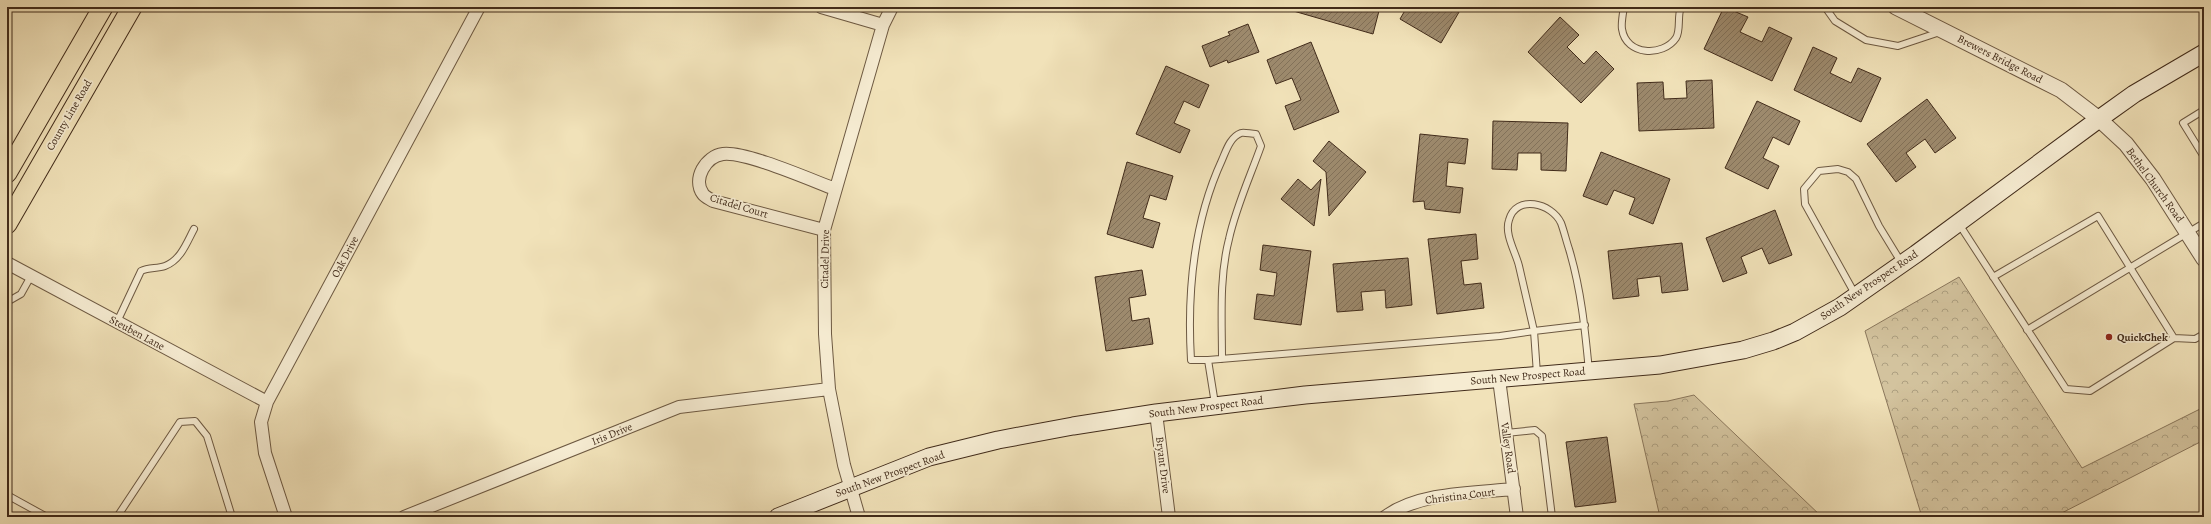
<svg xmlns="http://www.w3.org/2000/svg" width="2211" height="524" font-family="Alegreya,serif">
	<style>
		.forest { fill: url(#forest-crowns); stroke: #8a775c }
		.building { fill: url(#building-hatch); stroke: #412b1a }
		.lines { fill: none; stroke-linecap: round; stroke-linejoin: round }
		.service-casing { stroke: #6d5942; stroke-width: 8 }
		.minor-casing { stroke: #6d5942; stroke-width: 14 }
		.tertiary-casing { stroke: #6d5942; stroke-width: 17 }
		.secondary-casing { stroke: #412b1a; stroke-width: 19 }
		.primary-casing { stroke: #412b1a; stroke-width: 21 }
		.service { stroke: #f6ecd2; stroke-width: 6 }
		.minor { stroke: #f6ecd2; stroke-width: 12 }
		.tertiary { stroke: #f6ecd2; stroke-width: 15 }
		.secondary { stroke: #f6ecd2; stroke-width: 17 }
		.primary { stroke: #f1e2b9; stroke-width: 19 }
		.poi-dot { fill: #8f2418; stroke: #f6ecd2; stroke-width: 1.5 }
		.labels { text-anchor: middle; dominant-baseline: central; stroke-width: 3.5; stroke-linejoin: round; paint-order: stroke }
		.street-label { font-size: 11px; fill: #412b1a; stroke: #f6ecd2 }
		.poi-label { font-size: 11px; font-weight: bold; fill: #412b1a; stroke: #f6ecd2; text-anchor: start }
	</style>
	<defs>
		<pattern id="forest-crowns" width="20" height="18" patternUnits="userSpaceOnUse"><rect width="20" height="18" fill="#d3c39e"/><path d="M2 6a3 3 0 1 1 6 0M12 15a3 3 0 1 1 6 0" fill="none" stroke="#ad9f80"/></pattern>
		<pattern id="building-hatch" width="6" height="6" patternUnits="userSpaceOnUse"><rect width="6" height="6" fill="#9d8a6d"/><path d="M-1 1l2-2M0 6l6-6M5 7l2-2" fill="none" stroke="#827159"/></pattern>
	</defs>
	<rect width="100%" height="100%" fill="#f1e2b9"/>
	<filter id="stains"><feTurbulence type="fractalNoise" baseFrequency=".005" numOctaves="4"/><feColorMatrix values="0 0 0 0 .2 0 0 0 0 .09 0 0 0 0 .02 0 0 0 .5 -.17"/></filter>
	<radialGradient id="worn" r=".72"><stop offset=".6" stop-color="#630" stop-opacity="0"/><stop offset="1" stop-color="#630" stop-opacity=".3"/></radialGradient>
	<path class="forest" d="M 1959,277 L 2082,468 L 2204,407 L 2204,440 L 2054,517 L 1922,517 L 1865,331 Z
		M 1694,395 L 1822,517 L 1660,517 L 1634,404 L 1668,401 Z"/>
	<path class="building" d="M 1290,7 L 1380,7 L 1373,34 L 1290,10 Z
		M 1407,7 L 1462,7 L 1441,43 L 1400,19 Z
		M 1724,7 L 1748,17 L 1740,32 L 1762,42 L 1769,27 L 1792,38 L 1772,81 L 1704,49 Z
		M 1560,17 L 1579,35 L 1567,47 L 1584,64 L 1596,51 L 1614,69 L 1581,103 L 1528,52 Z
		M 1248,24 L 1259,52 L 1228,63 L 1227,60 L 1210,67 L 1202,46 L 1230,35 L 1228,32 Z
		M 1311,42 L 1339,112 L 1294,130 L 1285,106 L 1301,100 L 1292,78 L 1276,84 L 1267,60 Z
		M 1813,47 L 1837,58 L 1830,73 L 1851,83 L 1858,68 L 1881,78 L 1861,122 L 1794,90 Z
		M 1166,66 L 1209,85 L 1199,108 L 1184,101 L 1174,123 L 1190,130 L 1180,153 L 1136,134 Z
		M 1712,80 L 1714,128 L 1639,131 L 1637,83 L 1663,82 L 1664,99 L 1687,98 L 1686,81 Z
		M 1927,99 L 1956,138 L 1935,153 L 1925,139 L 1906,153 L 1916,167 L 1896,182 L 1867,144 Z
		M 1757,101 L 1800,121 L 1789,145 L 1773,137 L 1763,158 L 1779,166 L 1768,189 L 1725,168 Z
		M 1493,121 L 1568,123 L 1566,171 L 1541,170 L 1541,153 L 1518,153 L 1517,170 L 1492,169 Z
		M 1420,134 L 1468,139 L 1465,164 L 1448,162 L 1446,186 L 1463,188 L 1460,213 L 1425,209 L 1424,201 L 1413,202 Z
		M 1329,141 L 1366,172 L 1329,216 L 1326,172 L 1313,161 Z
		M 1601,152 L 1670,179 L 1653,224 L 1629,214 L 1635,198 L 1614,190 L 1607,205 L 1583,196 Z
		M 1127,162 L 1173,176 L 1166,200 L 1150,195 L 1143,218 L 1160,223 L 1153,248 L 1107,234 Z
		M 1298,179 L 1311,190 L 1321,179 L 1314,226 L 1281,199 Z
		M 1775,210 L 1792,255 L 1769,264 L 1762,248 L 1741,257 L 1747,273 L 1723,282 L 1706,238 Z
		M 1476,234 L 1478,259 L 1461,261 L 1464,285 L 1481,283 L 1484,308 L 1437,314 L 1428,239 Z
		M 1682,243 L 1688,290 L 1662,293 L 1660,276 L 1637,279 L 1639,296 L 1613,299 L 1608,251 Z
		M 1263,245 L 1311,251 L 1301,325 L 1254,319 L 1257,294 L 1274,296 L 1277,273 L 1260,270 Z
		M 1408,258 L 1412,305 L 1386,308 L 1385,290 L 1361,292 L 1363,310 L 1337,312 L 1333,264 Z
		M 1142,270 L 1146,295 L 1129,298 L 1132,321 L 1149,318 L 1153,344 L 1106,351 L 1095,277 Z
		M 1607,437 L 1616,502 L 1575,507 L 1566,442 Z"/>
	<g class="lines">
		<g class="service-casing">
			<path id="service" d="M 1624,7 C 1623,13 1621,23 1622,29 C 1626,56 1663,57 1676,38 C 1681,30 1677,16 1681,7
				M 1825,7 L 1835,21 L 1866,40 L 1898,46 L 1940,32
				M 2204,110 L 2183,123 L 2204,157
				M 1959,224 L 2066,389 L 2090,391 L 2174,338 L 2195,339 L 2204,334
				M 1993,277 L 2098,216 L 2174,338
				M 1855,294 L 1805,204 L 1804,189 L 1819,171 L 1838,169 L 1848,172 L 1856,179 L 1879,226 L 1901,262
				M 7,302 L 21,294 L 31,276
				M 117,322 L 141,271 C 149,267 157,269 165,266 C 181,260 187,242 194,229
				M 2027,330 L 2204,223
				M 1208,360 L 1191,360 C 1187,292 1193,223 1222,160 C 1226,151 1230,137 1241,133 C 1244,132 1251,134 1256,134 L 1261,146 C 1250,177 1236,207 1229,239 C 1219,278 1222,319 1222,359
				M 1537,374 L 1534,331 L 1585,325
				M 1215,404 L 1208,360 L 1500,336 L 1534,331 C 1529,310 1524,288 1519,266 C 1516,253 1504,234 1509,220 C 1516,194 1552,203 1561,223 C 1564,231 1566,240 1569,249 C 1581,289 1585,329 1589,371
				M 1506,433 L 1535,430 L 1542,436 L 1552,517
				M 7,495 L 47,517
				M 117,517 L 180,422 L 195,421 L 207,436 L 232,517"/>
		</g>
		<g class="minor-casing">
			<path id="minor" d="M 821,7 L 883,25
				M 824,230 L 713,201 C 710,199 705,197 703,194 C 692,179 706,156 723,154 C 745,151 811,180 835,189
				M 7,263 L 267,402
				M 1499,379 L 1517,517
				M 1156,413 L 1169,517
				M 286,517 L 265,453 L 261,422 L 267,402 L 479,7
				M 404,517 L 679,407 L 829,389
				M 859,517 L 844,465 L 829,389 L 825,334 L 824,230 L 883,25 L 892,7
				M 1385,517 C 1419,492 1474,493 1514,489"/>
		</g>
		<g class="tertiary-casing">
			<path id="tertiary" d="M 1896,7 L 2061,90 L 2099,119 L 2126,144 L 2153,179 L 2204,259"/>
		</g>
		<g class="secondary-casing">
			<path id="secondary" d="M 778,517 L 929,457 L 998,440 L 1073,426 L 1156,413 L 1305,395 L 1660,365 L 1743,350 L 1773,341 L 1795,332 L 1840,307 L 1916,254 L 2099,119 L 2134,94 L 2204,53"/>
		</g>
		<g class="primary-casing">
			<path id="primary" d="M 7,173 L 103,7
				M 7,224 L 132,7"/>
		</g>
		<use href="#service" class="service"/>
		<use href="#minor" class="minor"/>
		<use href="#tertiary" class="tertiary"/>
		<use href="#secondary" class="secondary"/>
		<use href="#primary" class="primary"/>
	</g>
	<circle class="poi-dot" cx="2109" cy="337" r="4"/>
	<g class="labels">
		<g class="street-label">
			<text transform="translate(2000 59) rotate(27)">Brewers Bridge Road</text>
			<text transform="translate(69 115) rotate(-60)">County Line Road</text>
			<text transform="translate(2155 185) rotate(54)">Bethel Church Road</text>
			<text transform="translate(739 206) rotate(17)">Citadel Court</text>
			<text transform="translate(345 257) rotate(-62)">Oak Drive</text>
			<text transform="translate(825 259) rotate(-89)">Citadel Drive</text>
			<text transform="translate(1869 285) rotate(-34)">South New Prospect Road</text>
			<text transform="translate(137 333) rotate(28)">Steuben Lane</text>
			<text transform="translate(1528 376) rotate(-5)">South New Prospect Road</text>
			<text transform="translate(1206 407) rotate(-7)">South New Prospect Road</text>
			<text transform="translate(612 434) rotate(-22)">Iris Drive</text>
			<text transform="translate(1508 448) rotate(82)">Valley Road</text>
			<text transform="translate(1163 465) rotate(83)">Bryant Drive</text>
			<text transform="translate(890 474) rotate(-20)">South New Prospect Road</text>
			<text transform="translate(1460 496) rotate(-7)">Christina Court</text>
		</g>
		<g class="poi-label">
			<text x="2117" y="337">QuickChek</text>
		</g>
	</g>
	<rect width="2211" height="524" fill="none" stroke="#f1e2b9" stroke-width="24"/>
	<rect x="8" y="8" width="2195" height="508" fill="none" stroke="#412b1a" stroke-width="2"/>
	<rect x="12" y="12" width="2187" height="500" fill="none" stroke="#412b1a"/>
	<rect width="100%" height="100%" filter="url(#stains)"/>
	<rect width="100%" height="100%" fill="url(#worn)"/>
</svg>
